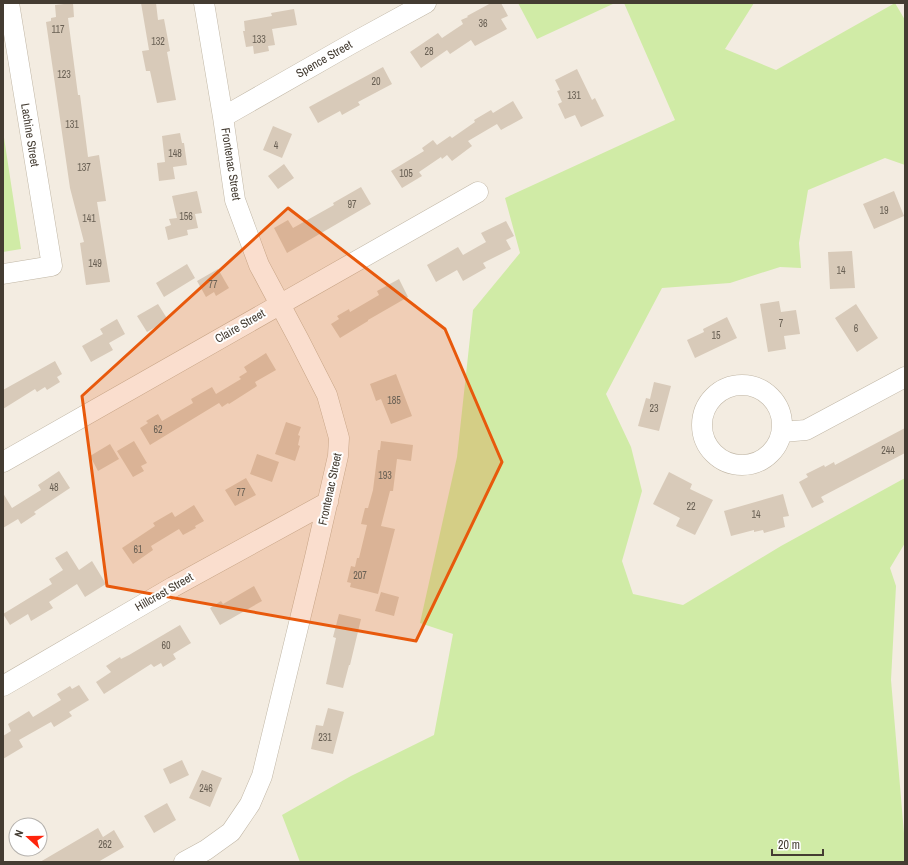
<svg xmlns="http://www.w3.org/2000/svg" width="908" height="865" font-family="'Archivo Narrow',sans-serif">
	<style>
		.green { fill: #d0eba6 }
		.building { fill: #d8cab9 }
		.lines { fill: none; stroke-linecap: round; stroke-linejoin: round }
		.street-casing { stroke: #c1b7a6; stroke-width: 21 }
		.street { stroke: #fff; stroke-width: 20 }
		.marked { fill: #e8590c; fill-opacity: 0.2; stroke: #e8590c; stroke-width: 3; stroke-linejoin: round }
		.labels { text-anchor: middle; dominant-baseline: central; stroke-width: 4; stroke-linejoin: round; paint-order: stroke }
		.number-label { font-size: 10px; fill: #696054 }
		.street-label { font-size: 12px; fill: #443c32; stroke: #fff }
	</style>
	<rect width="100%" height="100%" fill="#f3ece1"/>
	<path class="green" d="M 518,3 L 615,3 L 537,39 Z
		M 624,3 L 754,3 L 725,49 L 776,70 L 895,3 L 905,20 L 905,165 L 885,158 L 808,190 L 799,243 L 801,268 L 780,267 L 730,283 L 662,288 L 606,394 L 631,447 L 642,491 L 622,561 L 633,594 L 683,605 L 781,546 L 905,478 L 905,543 L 890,568 L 896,586 L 891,680 L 905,845 L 905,862 L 300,862 L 282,815 L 351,776 L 434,735 L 453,634 L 420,623 L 457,457 L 473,310 L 520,253 L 505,198 L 675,120 Z
		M 3,131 L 21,249 L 3,252 Z"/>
	<path class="building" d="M 73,3 L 74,17 L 68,18 L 78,95 L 80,95 L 88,157 L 99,155 L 106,201 L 97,202 L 110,282 L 86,285 L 80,243 L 84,242 L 70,188 L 46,22 L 51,21 L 51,18 L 56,17 L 55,5 Z
		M 141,3 L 156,3 L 158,20 L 164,19 L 170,51 L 167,52 L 176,100 L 157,103 L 150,71 L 146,71 L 142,51 L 149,50 Z
		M 491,3 L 501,3 L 508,16 L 501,19 L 507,29 L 475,46 L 471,40 L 450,54 L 447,50 L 421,68 L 410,52 L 438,33 L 442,38 L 463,24 L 461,20 L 468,17 L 467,16 Z
		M 294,9 L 297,25 L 272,29 L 275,45 L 268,46 L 269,51 L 254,54 L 253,46 L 246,47 L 243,31 L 245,31 L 244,21 L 272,16 L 271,13 Z
		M 383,67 L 392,84 L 358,102 L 360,105 L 342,115 L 340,111 L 318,123 L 309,107 Z
		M 577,69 L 592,100 L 595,98 L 604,116 L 581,127 L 575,115 L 565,119 L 558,104 L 562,102 L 557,91 L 560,90 L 555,80 Z
		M 513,101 L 523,118 L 501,130 L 497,124 L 468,141 L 472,146 L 452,161 L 447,155 L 442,159 L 441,157 L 419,172 L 422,176 L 402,188 L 391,171 L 424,151 L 422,148 L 433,140 L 437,145 L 450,136 L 452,138 L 475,122 L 474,120 L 491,110 L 493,113 Z
		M 273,126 L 292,134 L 282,158 L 263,150 Z
		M 180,133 L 182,143 L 184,143 L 187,165 L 173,167 L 175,179 L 159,181 L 157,163 L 165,162 L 162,136 Z
		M 284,164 L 294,178 L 278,189 L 268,176 Z
		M 361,187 L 371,204 L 287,253 L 274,228 L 288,220 L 293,228 L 334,205 L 333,203 Z
		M 197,191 L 202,213 L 195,214 L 198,228 L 187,230 L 188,235 L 168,240 L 165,227 L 171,225 L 169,219 L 177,218 L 172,196 Z
		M 894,191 L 904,216 L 874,229 L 863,204 Z
		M 506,221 L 514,236 L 506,240 L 511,249 L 483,263 L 486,268 L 463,281 L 457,270 L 436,282 L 427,265 L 458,247 L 463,255 L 486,242 L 481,233 Z
		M 852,251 L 855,288 L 830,289 L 828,252 Z
		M 187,264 L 195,278 L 164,297 L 156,283 Z
		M 218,269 L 229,288 L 216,296 L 214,292 L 206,297 L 197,281 Z
		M 399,279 L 408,297 L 368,320 L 368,321 L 340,338 L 331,324 L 339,319 L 337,316 L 349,309 L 350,312 L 379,295 L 377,291 Z
		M 779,301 L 781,312 L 796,310 L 800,334 L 784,336 L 786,349 L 768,352 L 760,304 Z
		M 158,304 L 168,320 L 147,332 L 137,316 Z
		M 856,304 L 878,338 L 857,352 L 835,318 Z
		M 727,317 L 737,338 L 695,358 L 687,340 L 704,332 L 703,329 Z
		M 117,319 L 125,334 L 109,343 L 113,350 L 91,362 L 82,346 L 103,334 L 100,329 Z
		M 266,353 L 276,370 L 255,382 L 257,386 L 229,404 L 228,403 L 222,407 L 219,403 L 150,445 L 140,428 L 148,423 L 146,421 L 158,414 L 162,421 L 193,403 L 191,399 L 212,387 L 216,394 L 241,379 L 239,377 L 247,372 L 244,367 Z
		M 55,361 L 62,374 L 57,377 L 60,382 L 47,390 L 45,387 L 37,392 L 35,389 L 3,409 L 3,390 Z
		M 396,374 L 412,416 L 391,424 L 381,399 L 376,401 L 370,384 Z
		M 654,382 L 671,386 L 659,431 L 638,426 L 646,398 L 650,399 Z
		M 286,422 L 301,427 L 298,435 L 300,436 L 298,445 L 300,446 L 295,461 L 275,454 Z
		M 905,428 L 905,453 L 821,497 L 824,502 L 812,508 L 799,482 L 808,477 L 806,474 L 824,465 L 825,467 L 834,462 L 835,465 Z
		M 134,441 L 147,463 L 141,466 L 144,471 L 133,477 L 117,451 Z
		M 381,441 L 413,445 L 411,461 L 397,459 L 393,491 L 390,491 L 381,526 L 395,529 L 378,594 L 350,587 L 351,583 L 347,582 L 351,566 L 355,567 L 357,558 L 359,558 L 367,525 L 361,524 L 365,508 L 368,508 L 373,490 L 378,450 L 380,450 Z
		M 110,444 L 119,459 L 98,471 L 90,456 Z
		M 257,454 L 279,462 L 272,482 L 250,474 Z
		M 59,471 L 70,488 L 34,512 L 36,514 L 21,524 L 18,519 L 3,528 L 3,493 L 12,508 L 41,490 L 38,485 Z
		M 669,472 L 692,484 L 690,489 L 713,500 L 695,535 L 676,526 L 680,518 L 653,504 Z
		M 246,478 L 256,495 L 235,506 L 225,490 Z
		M 783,494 L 789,516 L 783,517 L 785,527 L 764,533 L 763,530 L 754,532 L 754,530 L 731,536 L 724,511 Z
		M 194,505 L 204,521 L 195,526 L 196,528 L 183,535 L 179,529 L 151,546 L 153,550 L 133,564 L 122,548 L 155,526 L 153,523 L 172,512 L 175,517 Z
		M 67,551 L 79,570 L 92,561 L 106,584 L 85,597 L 77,584 L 49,602 L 53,608 L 31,621 L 28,614 L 10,625 L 3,614 L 52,584 L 49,579 L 63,570 L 55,558 Z
		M 254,586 L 262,601 L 220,625 L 210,608 L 221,601 L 223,604 Z
		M 381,592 L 399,597 L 394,616 L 375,611 Z
		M 339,614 L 361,619 L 350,665 L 349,665 L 343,688 L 326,684 L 336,638 L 333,637 Z
		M 180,625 L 191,643 L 173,654 L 176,659 L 163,667 L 161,663 L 154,667 L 151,664 L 104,694 L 96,682 L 111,672 L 106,666 L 120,657 L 121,659 L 129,655 Z
		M 79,685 L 89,700 L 69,712 L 72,716 L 54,727 L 51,722 L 19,740 L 23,747 L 3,759 L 3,736 L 11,731 L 8,724 L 29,711 L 33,717 L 61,700 L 57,694 L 70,686 L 72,689 Z
		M 328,708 L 344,712 L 333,754 L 311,749 L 316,725 L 323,726 Z
		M 182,760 L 189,775 L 170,784 L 163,769 Z
		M 202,770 L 222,778 L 210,807 L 189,798 Z
		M 167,803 L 176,820 L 154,833 L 144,816 Z
		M 98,828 L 103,837 L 114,830 L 124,847 L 98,862 L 40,862 Z"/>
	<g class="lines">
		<g class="street-casing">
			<path id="street" d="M 223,117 L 351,44 L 426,3
				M 3,274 L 52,266 L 9,3
				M702 425a40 40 0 1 1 80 0a40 40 0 1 1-80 0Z
				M 782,432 L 806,430 L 905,377
				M 3,462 L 478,192
				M 3,686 L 173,587 L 328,502
				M 184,862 L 206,850 L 231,832 L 250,804 L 262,776 L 315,557 L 338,456 L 339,438 L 327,395 L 299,340 L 259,265 L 235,200 L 223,117 L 204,3"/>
		</g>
		<use href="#street" class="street"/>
	</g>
	<path class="marked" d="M 288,208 L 445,329 L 502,462 L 416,641 L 107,586 L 82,396 Z"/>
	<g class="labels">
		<g class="number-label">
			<text x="483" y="23">36</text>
			<text x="58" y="29">117</text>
			<text x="259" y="39">133</text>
			<text x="158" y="41">132</text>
			<text x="429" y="51">28</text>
			<text x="64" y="74">123</text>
			<text x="376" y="81">20</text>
			<text x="574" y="95">131</text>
			<text x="72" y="124">131</text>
			<text x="276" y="145">4</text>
			<text x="175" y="153">148</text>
			<text x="84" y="167">137</text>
			<text x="406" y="173">105</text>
			<text x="352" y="204">97</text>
			<text x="884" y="210">19</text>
			<text x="186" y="216">156</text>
			<text x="89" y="218">141</text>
			<text x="95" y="263">149</text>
			<text x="841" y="270">14</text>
			<text x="213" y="284">77</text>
			<text x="781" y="323">7</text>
			<text x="856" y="328">6</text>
			<text x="716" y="335">15</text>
			<text x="394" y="400">185</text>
			<text x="654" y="408">23</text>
			<text x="158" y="429">62</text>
			<text x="888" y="450">244</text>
			<text x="385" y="475">193</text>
			<text x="54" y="487">48</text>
			<text x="241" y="492">77</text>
			<text x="691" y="506">22</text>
			<text x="756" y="514">14</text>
			<text x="138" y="549">61</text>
			<text x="360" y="575">207</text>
			<text x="166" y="645">60</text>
			<text x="325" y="737">231</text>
			<text x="206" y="788">246</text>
			<text x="105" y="844">262</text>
		</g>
		<g class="street-label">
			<text transform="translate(324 59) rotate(-30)">Spence Street</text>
			<text transform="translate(30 135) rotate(81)">Lachine Street</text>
			<text transform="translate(231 164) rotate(81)">Frontenac Street</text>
			<text transform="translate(240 326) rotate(-30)">Claire Street</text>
			<text transform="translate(330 489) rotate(-78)">Frontenac Street</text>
			<text transform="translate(164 592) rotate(-30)">Hillcrest Street</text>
		</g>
	</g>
	<rect width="908" height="865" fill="none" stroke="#443c32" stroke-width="8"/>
	<g transform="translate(28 837) rotate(291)"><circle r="19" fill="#ffffff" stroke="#b4b1ad"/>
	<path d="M0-3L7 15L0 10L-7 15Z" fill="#ff240c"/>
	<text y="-6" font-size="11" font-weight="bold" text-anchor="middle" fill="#443c32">N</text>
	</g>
	<path d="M772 849v6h51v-6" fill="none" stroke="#443c32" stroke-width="2"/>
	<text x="778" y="849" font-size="12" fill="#443c32" stroke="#ffffff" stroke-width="3" paint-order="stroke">20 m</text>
</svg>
